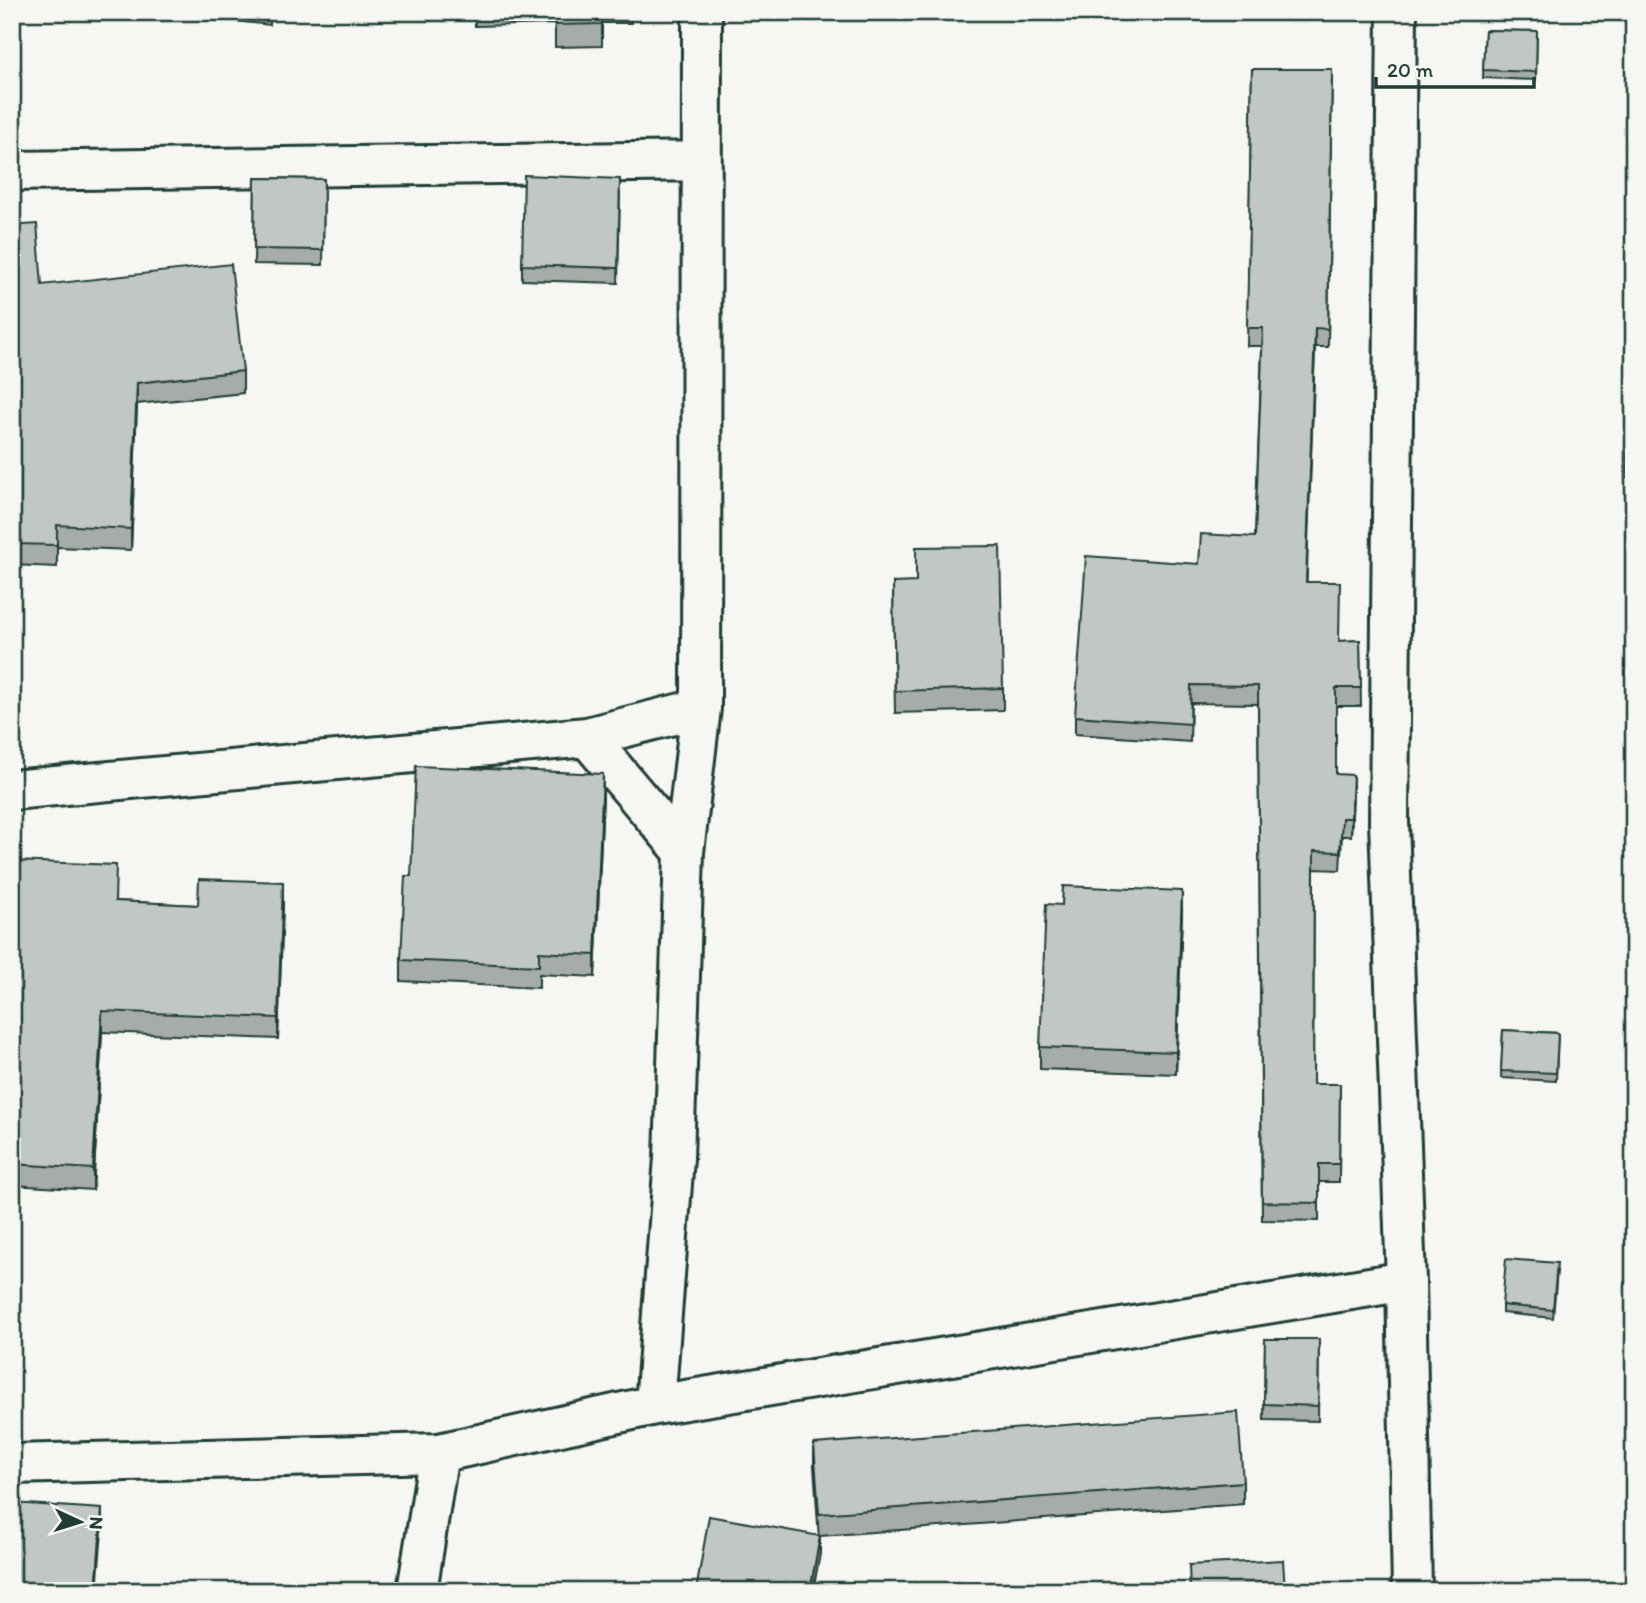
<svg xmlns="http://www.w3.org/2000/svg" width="1646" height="1603" font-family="Itim,sans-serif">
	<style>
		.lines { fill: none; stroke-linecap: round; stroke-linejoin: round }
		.street-casing { stroke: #1f3d34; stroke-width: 44 }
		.street { stroke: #f6f6f2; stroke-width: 38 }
		.wall { fill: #a6aca8; stroke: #1f3d34; stroke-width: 2 }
		.shaded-wall { fill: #878c88; stroke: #1f3d34; stroke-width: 2 }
		.building { fill: #c1c8c3; stroke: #1f3d34; stroke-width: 2 }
	</style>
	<rect width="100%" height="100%" fill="#f6f6f2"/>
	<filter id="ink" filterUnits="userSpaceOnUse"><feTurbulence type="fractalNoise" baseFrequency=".0143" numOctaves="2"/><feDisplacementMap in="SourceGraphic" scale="14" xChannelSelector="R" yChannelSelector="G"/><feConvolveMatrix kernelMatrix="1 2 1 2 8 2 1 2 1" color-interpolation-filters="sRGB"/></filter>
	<g filter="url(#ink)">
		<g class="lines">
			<g class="street-casing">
				<path id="street" d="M 1397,12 L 1389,822 L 1406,1281 L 1412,1591
					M 12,171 L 700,161
					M 587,737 L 684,852
					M 12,790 L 587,737 L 701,708
					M 655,1405 L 674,1158 L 684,852 L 701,708 L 702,12
					M 12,1464 L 439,1453 L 655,1405 L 1406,1281
					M 417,1591 L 439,1453"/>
			</g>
			<use href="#street" class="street"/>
		</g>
		<path class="wall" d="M 162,12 L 271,12 L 270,25 L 162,13 Z
			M 474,12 L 631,12 L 631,23 L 602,23 L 602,46 L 555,47 L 555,24 L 475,26 Z
			M 1485,30 L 1537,31 L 1536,80 L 1483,78 Z
			M 1252,69 L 1332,69 L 1328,347 L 1315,347 L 1306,582 L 1340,641 L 1360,640 L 1361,706 L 1336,706 L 1336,774 L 1353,793 L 1351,836 L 1342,836 L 1340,870 L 1314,869 L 1313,1084 L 1340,1084 L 1339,1182 L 1319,1182 L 1319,1221 L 1262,1220 L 1258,704 L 1191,703 L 1190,742 L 1075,734 L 1075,716 L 1199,564 L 1255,537 L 1262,346 L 1247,346 Z
			M 255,178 L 324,179 L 323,265 L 254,264 Z
			M 620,194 L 618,283 L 522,280 L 522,265 Z
			M 12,226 L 42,285 L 243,371 L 243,393 L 137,404 L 131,550 L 57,547 L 57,567 L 12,565 Z
			M 1634,395 L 1634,478 L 1627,478 L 1627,456 Z
			M 893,583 L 1003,688 L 1003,710 L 895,713 Z
			M 603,796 L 595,977 L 539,974 L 539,988 L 401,981 L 401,960 L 411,876 Z
			M 12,861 L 116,901 L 198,905 L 283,903 L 278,1039 L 102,1032 L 93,1190 L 12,1185 Z
			M 1182,912 L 1176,1074 L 1040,1069 L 1040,1047 Z
			M 1503,1030 L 1558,1033 L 1556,1081 L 1501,1078 Z
			M 1557,1271 L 1553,1318 L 1502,1313 L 1502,1305 Z
			M 1265,1339 L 1319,1339 L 1318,1421 L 1264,1420 Z
			M 814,1444 L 1243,1482 L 1243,1504 L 820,1536 L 820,1554 L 814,1466 Z"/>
		<path class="shaded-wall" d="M 1315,328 L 1315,347 L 1306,600 L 1306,582 Z
			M 137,383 L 137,404 L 131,550 L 131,529 Z
			M 603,774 L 603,796 L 595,977 L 595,955 Z
			M 1353,775 L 1353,793 L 1351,836 L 1351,818 Z
			M 283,882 L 283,903 L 278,1039 L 278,1018 Z
			M 1182,891 L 1182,912 L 1176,1074 L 1176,1052 Z
			M 102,1011 L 102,1032 L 93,1190 L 93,1169 Z
			M 102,1509 L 102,1531 L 97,1591 L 96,1591 Z
			M 820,1536 L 820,1554 L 813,1591 L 810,1591 Z"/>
		<path class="building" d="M 555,12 L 601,12 L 602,24 L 555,25 Z
			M 1485,30 L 1537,31 L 1536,72 L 1483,70 Z
			M 1252,69 L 1332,69 L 1328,329 L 1315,328 L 1306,582 L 1340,582 L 1339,641 L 1360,640 L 1361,688 L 1336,688 L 1336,774 L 1353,775 L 1351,818 L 1342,818 L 1340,852 L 1314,851 L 1313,1084 L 1340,1084 L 1339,1164 L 1319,1164 L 1319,1203 L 1262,1202 L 1258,686 L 1191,685 L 1190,724 L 1075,716 L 1086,556 L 1199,564 L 1201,534 L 1255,537 L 1263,328 L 1247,328 Z
			M 524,175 L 620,179 L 618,268 L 522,265 Z
			M 255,178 L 324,179 L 323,250 L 254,249 Z
			M 37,224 L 42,285 L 231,264 L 243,371 L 137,383 L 131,529 L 57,525 L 57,545 L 12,544 L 12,226 Z
			M 1632,395 L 1634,395 L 1634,457 L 1627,456 Z
			M 1000,546 L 1003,688 L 895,691 L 893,583 L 916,582 L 916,547 Z
			M 416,766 L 603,774 L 595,955 L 539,952 L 539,966 L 401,960 L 405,876 L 411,876 Z
			M 12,861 L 116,865 L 115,901 L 198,905 L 199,879 L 283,882 L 278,1018 L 102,1011 L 93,1169 L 12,1164 Z
			M 1063,886 L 1182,891 L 1176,1052 L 1040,1047 L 1046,904 L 1062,905 Z
			M 1503,1030 L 1558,1033 L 1556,1073 L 1501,1071 Z
			M 1506,1259 L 1557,1263 L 1553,1310 L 1502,1305 Z
			M 1265,1339 L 1319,1339 L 1318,1406 L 1264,1404 Z
			M 1238,1412 L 1243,1482 L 819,1514 L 814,1444 Z
			M 12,1503 L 102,1509 L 96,1591 L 12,1591 Z
			M 709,1516 L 820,1536 L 810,1591 L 696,1591 Z
			M 1283,1560 L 1285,1591 L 1190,1591 L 1189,1565 Z
			M 519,1583 L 560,1591 L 518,1591 Z"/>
	</g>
	<rect width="1646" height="1603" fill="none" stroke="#f6f6f2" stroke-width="42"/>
	<rect x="21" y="21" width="1604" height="1561" fill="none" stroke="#1f3d34" stroke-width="2.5" filter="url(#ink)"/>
	<g transform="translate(80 1522) rotate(94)" stroke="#f6f6f2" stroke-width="5" paint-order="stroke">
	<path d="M0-5L12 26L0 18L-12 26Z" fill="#1f3d34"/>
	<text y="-10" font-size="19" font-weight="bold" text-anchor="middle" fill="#1f3d34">N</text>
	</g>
	<path d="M1376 77v10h158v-10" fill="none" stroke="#1f3d34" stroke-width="3.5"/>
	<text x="1387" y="77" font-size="21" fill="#1f3d34" stroke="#f6f6f2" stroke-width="5" paint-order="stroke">20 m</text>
</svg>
